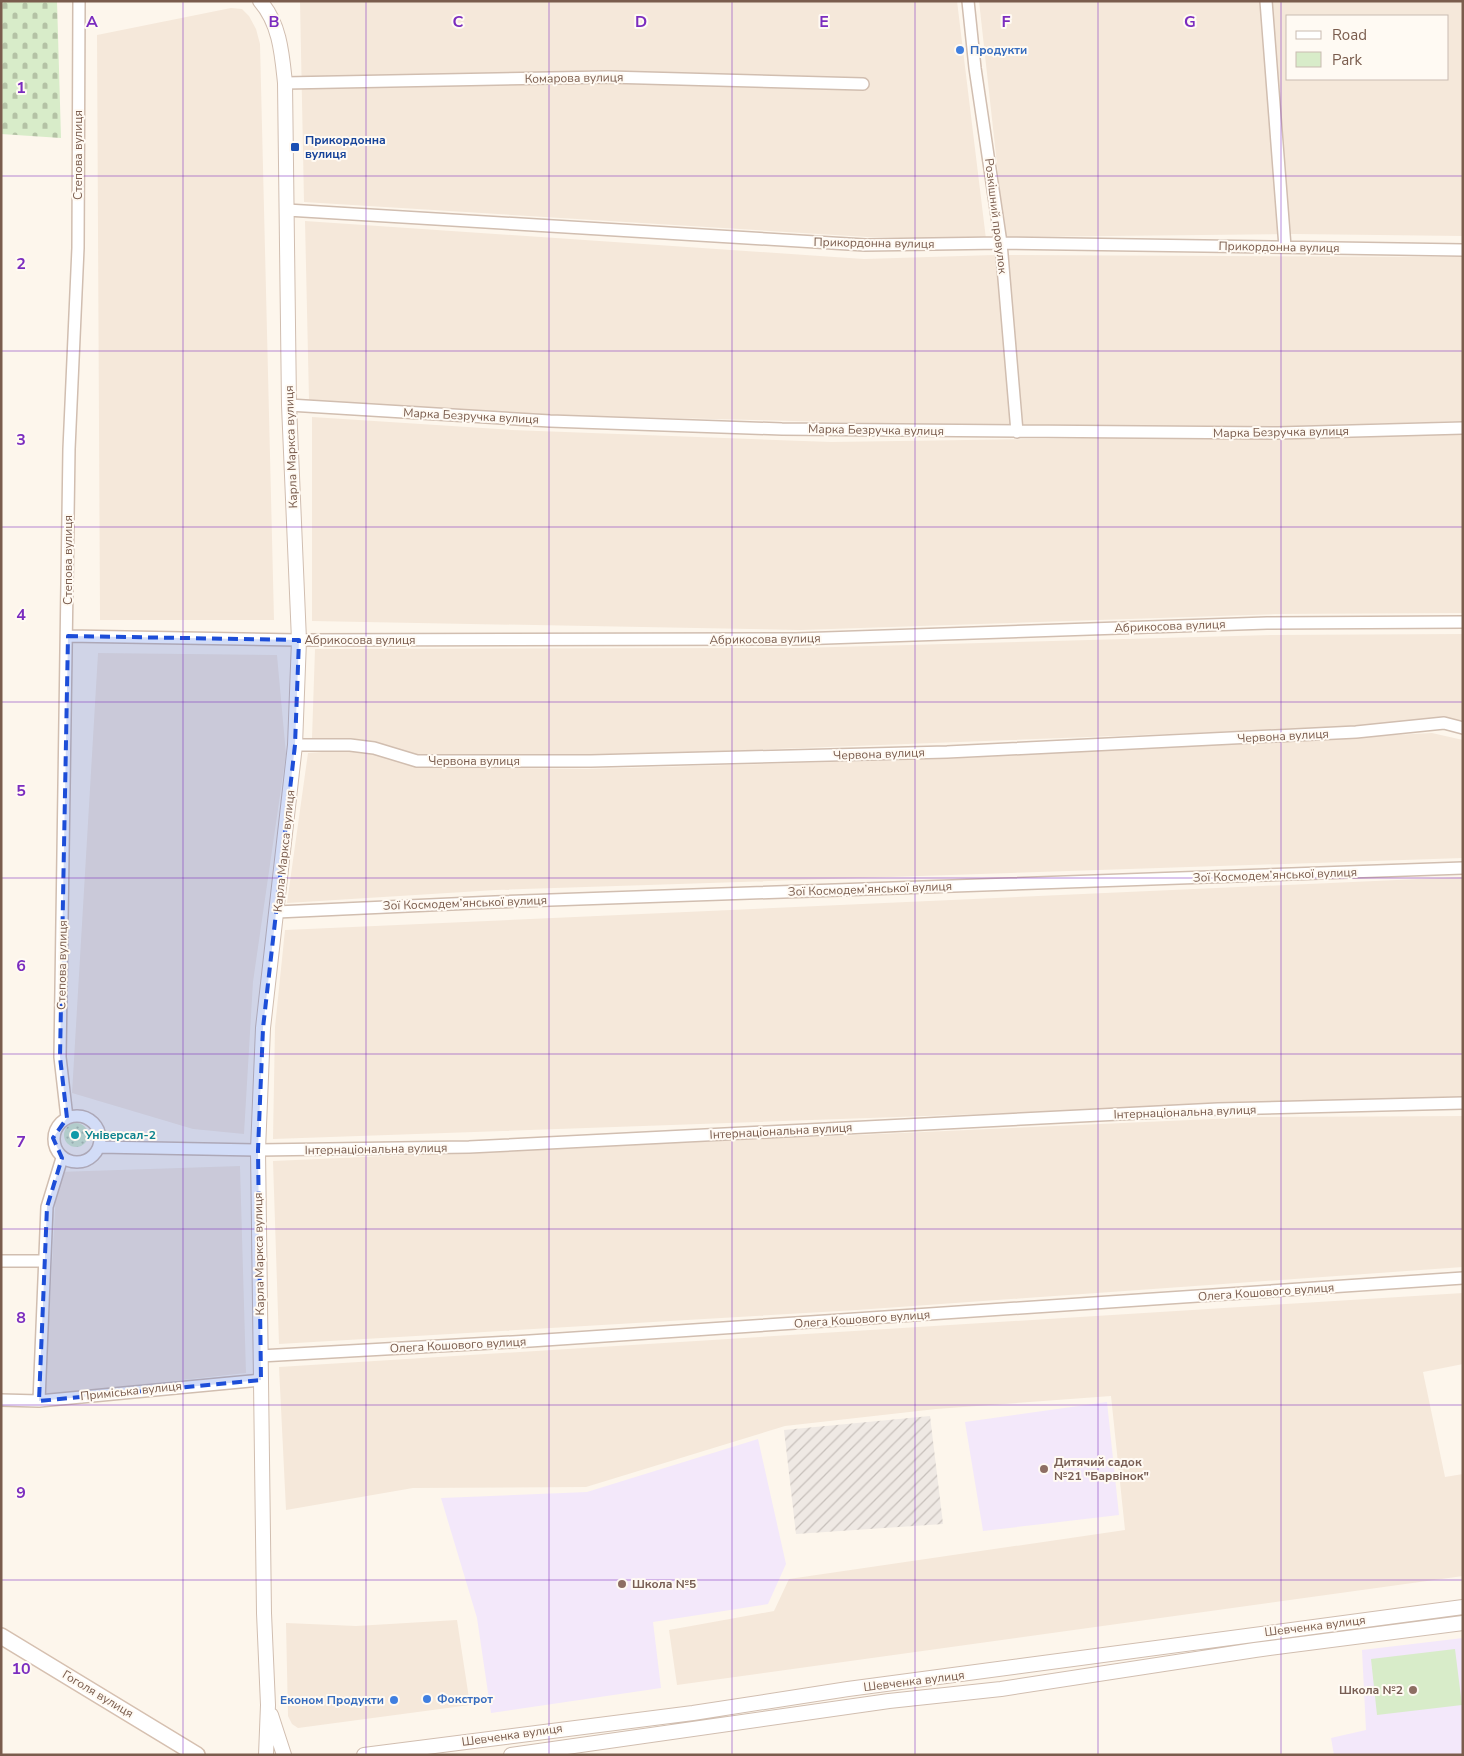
<svg xmlns="http://www.w3.org/2000/svg" width="1464" height="1756" font-family="'Nunito Sans',sans-serif">
	<style>
		.residential { fill: #f5e8da; fill-rule: evenodd }
		.industrial { fill: url(#industrial-furrows) }
		.education { fill: #f3e8fa }
		.grass { fill: url(#grass-dots) }
		.cemetery { fill: url(#cemetery-stones) }
		.green { fill: #d8ecc9 }
		.lines { fill: none; stroke-linecap: round; stroke-linejoin: round }
		.minor-casing { stroke: #d1beb0; stroke-width: 14 }
		.tertiary-casing { stroke: #d1beb0; stroke-width: 16 }
		.secondary-casing { stroke: #d6c0b0; stroke-width: 18 }
		.minor { stroke: #fff; stroke-width: 11 }
		.tertiary { stroke: #fff; stroke-width: 14 }
		.secondary { stroke: #fff; stroke-width: 15 }
		.marked { fill: #1d4ed8; fill-opacity: 0.2; stroke: #1d4ed8; stroke-width: 4; stroke-dasharray: 10 6; stroke-linejoin: round }
		.grid { fill: none; stroke: #7b2cbf; stroke-width: 1; stroke-opacity: 0.55 }
		.shop-dot { fill: #3f7fe0; stroke: #fffaf3; stroke-width: 2 }
		.transit-dot { fill: #1a4fb4; stroke: #fffaf3; stroke-width: 2 }
		.culture-dot { fill: #0f9aa8; stroke: #fffaf3; stroke-width: 2 }
		.education-dot { fill: #8d6e63; stroke: #fffaf3; stroke-width: 2 }
		.labels { text-anchor: middle; dominant-baseline: central; stroke-width: 4; stroke-linejoin: round; paint-order: stroke }
		.shop-label { font-size: 12px; font-weight: bold; fill: #366cbe; stroke: #fffaf3; text-anchor: start }
		.street-label { font-size: 12px; fill: #7a5c4d; stroke: #fffaf3 }
		.transit-label { font-size: 12px; font-weight: bold; fill: #164399; stroke: #fffaf3; text-anchor: start }
		.culture-label { font-size: 12px; font-weight: bold; fill: #0d838f; stroke: #fffaf3; text-anchor: start }
		.education-label { font-size: 12px; font-weight: bold; fill: #785e54; stroke: #fffaf3; text-anchor: start }
		.grid-label { font-size: 16px; text-anchor: middle; font-weight: bold; fill: #7b2cbf; stroke: #fffaf3; stroke-width: 4; stroke-linejoin: round; paint-order: stroke }
	</style>
	<defs>
		<pattern id="industrial-furrows" width="10" height="10" patternUnits="userSpaceOnUse" patternTransform="scale(1.25)"><rect width="10" height="10" fill="#efe9e4"/><path d="M-1 1l2-2M0 10L10 0M9 11l2-2" fill="none" stroke="#c7c0bb"/></pattern>
		<pattern id="grass-dots" width="8" height="8" patternUnits="userSpaceOnUse" patternTransform="scale(1.25)"><rect width="8" height="8" fill="#d8ecc9"/><path d="M2 2h.1M6 6h.1" fill="none" stroke="#b4c2a5" stroke-width="1.8" stroke-linecap="round"/></pattern>
		<pattern id="cemetery-stones" width="16" height="16" patternUnits="userSpaceOnUse" patternTransform="scale(1.25)"><rect width="16" height="16" fill="#d8ecc9"/><path d="M2 7V4a2 2 0 0 1 4 0v3zM10 15v-3a2 2 0 0 1 4 0v3z" fill="#b4c2a5"/></pattern>
	</defs>
	<rect width="100%" height="100%" fill="#fdf6ec"/>
	<path class="residential" d="M 300,1 L 957,1 L 986,239 L 867,237 L 304,202 Z
		M 979,1 L 1463,1 L 1463,236 L 1295,234 L 1005,237 ZM 1288,16 L 1448,16 L 1448,79 L 1288,79 Z
		M 231,8 L 242,9 L 249,16 L 256,29 L 260,44 L 274,620 L 100,620 L 97,35 Z
		M 305,221 L 864,259 L 994,255 L 1463,257 L 1463,421 L 1270,427 L 1004,426 L 547,415 L 309,400 Z
		M 312,417 L 512,430 L 831,442 L 1463,433 L 1463,613 L 1276,614 L 801,630 L 312,621 Z
		M 1463,634 L 1463,721 L 1444,718 L 1353,727 L 590,756 L 418,757 L 394,747 L 367,741 L 312,738 L 315,649 L 799,648 L 1271,635 Z
		M 98,653 L 277,655 L 286,754 L 253,982 L 244,1134 L 193,1129 L 72,1093 Z
		M 1432,733 L 1463,740 L 1463,858 L 496,890 L 287,903 L 308,753 L 350,750 L 371,753 L 417,767 L 588,769 L 941,759 Z
		M 1463,877 L 1463,1097 L 273,1139 L 275,1027 L 285,930 Z
		M 1463,1116 L 1463,1267 L 857,1310 L 279,1344 L 273,1161 L 1258,1117 Z
		M 240,1166 L 246,1373 L 45,1395 L 57,1172 Z
		M 1463,1293 L 1463,1364 L 1423,1372 L 1445,1477 L 1463,1474 L 1463,1576 L 677,1685 L 669,1630 L 774,1611 L 789,1579 L 1125,1530 L 1111,1396 L 936,1409 L 785,1426 L 586,1487 L 413,1488 L 286,1510 L 279,1367 Z
		M 457,1620 L 470,1705 L 298,1728 L 292,1724 L 288,1716 L 286,1623 L 356,1626 Z"/>
	<path class="industrial" d="M 930,1416 L 943,1524 L 796,1534 L 784,1430 Z"/>
	<path class="education" d="M 1107,1402 L 1119,1515 L 983,1531 L 965,1422 Z
		M 758,1439 L 786,1564 L 768,1604 L 653,1622 L 661,1688 L 491,1713 L 477,1618 L 441,1498 L 587,1492 Z
		M 1463,1638 L 1463,1755 L 1334,1755 L 1331,1738 L 1366,1730 L 1362,1650 Z"/>
	<path class="grass" d="M64 1135a12 12 0 1 1 24 0a12 12 0 1 1-24 0Z"/>
	<path class="cemetery" d="M 1,1 L 57,1 L 61,138 L 1,134 Z"/>
	<path class="green" d="M 1455,1649 L 1462,1705 L 1377,1715 L 1371,1659 Z"/>
	<g class="lines">
		<g class="minor-casing">
			<path id="minor" d="M 968,1 L 975,68 L 1001,243 L 1017,432
				M 1266,1 L 1285,247
				M 285,83 L 608,77 L 863,84
				M 287,210 L 865,245 L 1001,243 L 1463,250
				M 289,405 L 550,421 L 782,429 L 1278,433 L 1463,428
				M 68,636 L 299,640 L 796,639 L 1267,623 L 1463,622
				M 295,745 L 350,745 L 374,748 L 417,761 L 591,761 L 947,752 L 1356,732 L 1444,723 L 1463,728
				M 277,912 L 495,902 L 1463,868
				M54 1139a23 23 0 1 1 46 0a23 23 0 1 1-46 0Z
				M 67,1118 L 60,1057 L 69,449 L 78,248 L 79,1
				M 99,1147 L 258,1150 L 469,1147 L 1218,1109 L 1463,1103
				M 1,1261 L 44,1261
				M 260,1356 L 530,1341 L 1463,1278
				M 1,1400 L 39,1401 L 261,1380
				M 39,1401 L 47,1207 L 62,1158"/>
		</g>
		<g class="tertiary-casing">
			<path id="tertiary" d="M 260,1 C 280,24 282,54 285,83 L 289,405 L 299,640 L 295,745 L 263,1028 L 258,1150 L 264,1613 L 268,1705 L 266,1755
				M 271,1715 L 284,1755
				M 364,1755 L 693,1713 L 848,1689 L 1463,1607
				M 511,1755 L 889,1701 L 1001,1689 L 1255,1650 L 1463,1623"/>
		</g>
		<g class="secondary-casing">
			<path id="secondary" d="M 1,1636 L 197,1755"/>
		</g>
		<use href="#minor" class="minor"/>
		<use href="#tertiary" class="tertiary"/>
		<use href="#secondary" class="secondary"/>
	</g>
	<path class="marked" d="M 68,636 L 299,640 L 295,745 L 263,1028 L 258,1150 L 261,1380 L 39,1401 L 47,1207 L 62,1158 L 53,1138 L 67,1118 L 60,1057 Z"/>
	<path class="grid" d="M 183,1 L 183,1755M 366,1 L 366,1755M 549,1 L 549,1755M 732,1 L 732,1755M 915,1 L 915,1755M 1098,1 L 1098,1755M 1281,1 L 1281,1755M 1,176 L 1463,176M 1,351 L 1463,351M 1,527 L 1463,527M 1,702 L 1463,702M 1,878 L 1463,878M 1,1054 L 1463,1054M 1,1229 L 1463,1229M 1,1405 L 1463,1405M 1,1580 L 1463,1580"/>
	<g class="shop-dot">
		<circle cx="960" cy="50" r="5"/>
		<circle cx="427" cy="1699" r="5"/>
		<circle cx="394" cy="1700" r="5"/>
	</g>
	<rect class="transit-dot" x="290" y="142" width="10" height="10" rx="2.5"/>
	<circle class="culture-dot" cx="75" cy="1135" r="5"/>
	<g class="education-dot">
		<circle cx="1044" cy="1469" r="5"/>
		<circle cx="622" cy="1584" r="5"/>
		<circle cx="1413" cy="1690" r="5"/>
	</g>
	<g class="labels">
		<g class="shop-label">
			<text x="970" y="50">Продукти</text>
			<text x="437" y="1699">Фокстрот</text>
			<text x="384" y="1700" text-anchor="end">Економ Продукти</text>
		</g>
		<g class="street-label">
			<text transform="translate(574 78) rotate(-1)">Комарова вулиця</text>
			<text transform="translate(78 155) rotate(-90)">Степова вулиця</text>
			<text transform="translate(996 216) rotate(83)">Розкішний провулок</text>
			<text transform="translate(874 243) rotate(1)">Прикордонна вулиця</text>
			<text transform="translate(1279 247) rotate(1)">Прикордонна вулиця</text>
			<text transform="translate(471 416) rotate(3)">Марка Безручка вулиця</text>
			<text transform="translate(876 430) rotate(1)">Марка Безручка вулиця</text>
			<text transform="translate(1281 432) rotate(-1)">Марка Безручка вулиця</text>
			<text transform="translate(291 447) rotate(-92)">Карла Маркса вулиця</text>
			<text transform="translate(68 560) rotate(-90)">Степова вулиця</text>
			<text transform="translate(1170 626) rotate(-2)">Абрикосова вулиця</text>
			<text transform="translate(765 639) rotate(-1)">Абрикосова вулиця</text>
			<text x="360" y="640">Абрикосова вулиця</text>
			<text transform="translate(1283 736) rotate(-3)">Червона вулиця</text>
			<text transform="translate(879 754) rotate(-2)">Червона вулиця</text>
			<text x="474" y="761">Червона вулиця</text>
			<text transform="translate(284 851) rotate(-84)">Карла Маркса вулиця</text>
			<text transform="translate(1275 875) rotate(-2)">Зої Космодем’янської вулиця</text>
			<text transform="translate(870 889) rotate(-2)">Зої Космодем’янської вулиця</text>
			<text transform="translate(465 903) rotate(-2)">Зої Космодем’янської вулиця</text>
			<text transform="translate(62 965) rotate(-89)">Степова вулиця</text>
			<text transform="translate(1185 1112) rotate(-2)">Інтернаціональна вулиця</text>
			<text transform="translate(781 1131) rotate(-3)">Інтернаціональна вулиця</text>
			<text transform="translate(376 1149) rotate(-1)">Інтернаціональна вулиця</text>
			<text transform="translate(259 1254) rotate(-91)">Карла Маркса вулиця</text>
			<text transform="translate(1266 1292) rotate(-4)">Олега Кошового вулиця</text>
			<text transform="translate(862 1319) rotate(-4)">Олега Кошового вулиця</text>
			<text transform="translate(458 1345) rotate(-3)">Олега Кошового вулиця</text>
			<text transform="translate(131 1391) rotate(-6)">Приміська вулиця</text>
			<text transform="translate(1315 1626) rotate(-7)">Шевченка вулиця</text>
			<text transform="translate(914 1681) rotate(-7)">Шевченка вулиця</text>
			<text transform="translate(98 1694) rotate(31)">Гоголя вулиця</text>
			<text transform="translate(512 1735) rotate(-8)">Шевченка вулиця</text>
		</g>
		<g class="transit-label">
			<text x="305" y="140">Прикордонна<tspan x="305" dy="14">вулиця</tspan></text>
		</g>
		<g class="culture-label">
			<text x="85" y="1135">Універсал-2</text>
		</g>
		<g class="education-label">
			<text x="1054" y="1462">Дитячий садок<tspan x="1054" dy="14">№21 "Барвінок"</tspan></text>
			<text x="632" y="1584">Школа №5</text>
			<text x="1403" y="1690" text-anchor="end">Школа №2</text>
		</g>
	</g>
	<g class="grid-label">
		<text x="92" y="27">A</text>
		<text x="274" y="27">B</text>
		<text x="458" y="27">C</text>
		<text x="641" y="27">D</text>
		<text x="824" y="27">E</text>
		<text x="1006" y="27">F</text>
		<text x="1190" y="27">G</text>
		<text x="21" y="93">1</text>
		<text x="21" y="269">2</text>
		<text x="21" y="445">3</text>
		<text x="21" y="620">4</text>
		<text x="21" y="796">5</text>
		<text x="21" y="971">6</text>
		<text x="21" y="1147">7</text>
		<text x="21" y="1323">8</text>
		<text x="21" y="1498">9</text>
		<text x="21" y="1674">10</text>
	</g>
	<rect width="1464" height="1756" fill="none" stroke="#7a5c4d" stroke-width="5"/>
	<rect x="1286" y="15" width="162" height="65" fill="#fffaf3" stroke="#cabbb1"/>
	<rect x="1296" y="31" width="25" height="8" fill="#ffffff" stroke="#cabbb1"/>
	<text x="1332" y="40" font-size="15" fill="#7a5c4d">Road</text>
	<rect x="1296" y="52" width="25" height="15" fill="#d8ecc9" stroke="#cabbb1"/>
	<text x="1332" y="65" font-size="15" fill="#7a5c4d">Park</text>
</svg>
